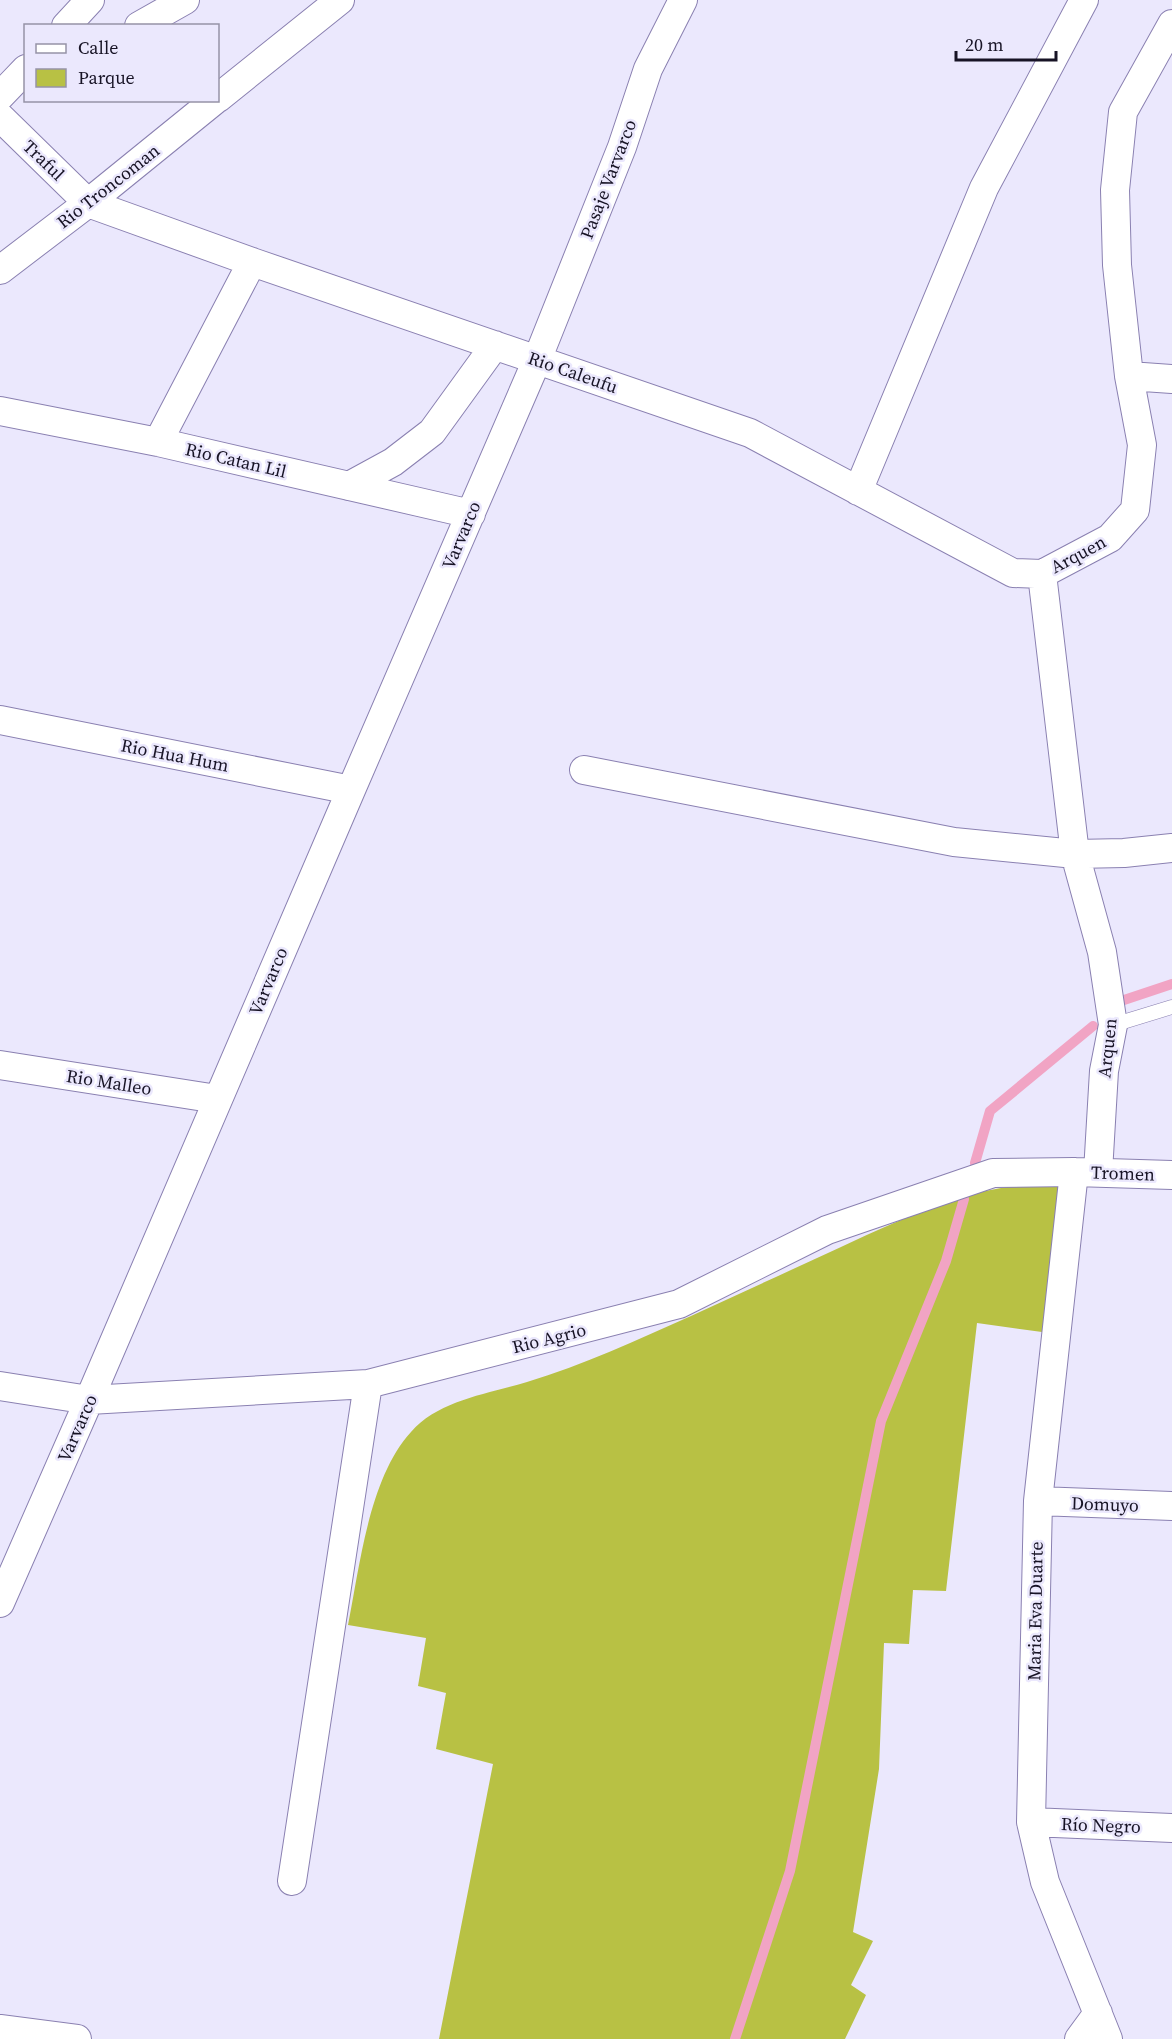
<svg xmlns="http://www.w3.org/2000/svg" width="1172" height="2039" font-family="'Source Serif 4',serif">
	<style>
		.green { fill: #b8c144 }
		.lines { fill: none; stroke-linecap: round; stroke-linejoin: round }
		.stream { stroke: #f1a4c4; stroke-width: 10 }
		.lane-casing { stroke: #8a80b1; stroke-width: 15 }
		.street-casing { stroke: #8a80b1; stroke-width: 30 }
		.lane { stroke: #fff; stroke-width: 14 }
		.street { stroke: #fff; stroke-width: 28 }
		.labels { text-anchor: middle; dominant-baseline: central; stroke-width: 5; stroke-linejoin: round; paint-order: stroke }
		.street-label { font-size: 18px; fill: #171325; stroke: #ebe8fd }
	</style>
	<rect width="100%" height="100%" fill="#ebe8fd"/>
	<path class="green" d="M 1062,1180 L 1042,1332 L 977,1323 L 946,1591 L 913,1590 L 909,1644 L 884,1643 L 879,1769 L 853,1932 L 873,1941 L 851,1985 L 866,1995 L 845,2039 L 439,2039 L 493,1764 L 436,1749 L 446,1693 L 418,1686 L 426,1638 L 348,1625 C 360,1565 369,1478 411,1432 C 439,1400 488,1394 527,1382 C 583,1365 637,1340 691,1316 C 741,1293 791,1270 841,1247 C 875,1231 910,1215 946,1202 C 983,1188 1023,1185 1062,1180 Z"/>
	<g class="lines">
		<path class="stream" d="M 1124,1000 L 1172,984
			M 975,1163 L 990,1111 L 1093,1026
			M 735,2039 L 790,1871 L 881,1421 L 946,1261 L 964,1199"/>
		<g class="lane-casing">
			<path id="lane" d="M 1113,1025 L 1172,1007"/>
		</g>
		<g class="street-casing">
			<path id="street" d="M 66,26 L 90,0
				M 139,26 L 185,0
				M 0,96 L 26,69
				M 218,98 L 340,0
				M 0,117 L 88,203 L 252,262 L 750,433 L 1013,573 L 1042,574
				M 0,270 L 88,203 L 215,100
				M 1129,376 L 1172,379
				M 0,411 L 158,442 L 471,514
				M 158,442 L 252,262
				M 349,486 L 393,462 L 432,432 L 495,345
				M 858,491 L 984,188 L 1084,0
				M 0,720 L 351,790
				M 584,770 L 954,842 L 1075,854 L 1124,853 L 1172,848
				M 0,1065 L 217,1099
				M 1074,1172 L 1038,1501 L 1031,1822 L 1045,1882 L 1108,2039
				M 1098,1172 L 1104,1071 L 1113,1025 L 1102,952 L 1075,854 L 1042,574 L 1110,538 L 1135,510 L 1142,445 L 1129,376 L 1117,265 L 1115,190 L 1123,112 L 1172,24
				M 0,1386 L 89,1400 L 368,1384 L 679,1304 L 827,1230 L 993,1173 L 1074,1172 L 1172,1175
				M 1038,1501 L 1172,1506
				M 0,1603 L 89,1400 L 351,790 L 537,360 L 622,147 L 648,69 L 683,0
				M 1031,1822 L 1172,1828
				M 292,1881 L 368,1384
				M 0,2029 L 77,2039
				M 1079,2039 L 1098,2013"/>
		</g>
		<use href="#lane" class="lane"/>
		<use href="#street" class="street"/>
	</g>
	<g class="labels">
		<g class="street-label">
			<text transform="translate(44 160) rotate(44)">Traful</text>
			<text transform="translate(608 179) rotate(-69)">Pasaje Varvarco</text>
			<text transform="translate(108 186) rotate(-38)">Rio Troncoman</text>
			<text transform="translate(573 372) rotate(19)">Rio Caleufu</text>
			<text transform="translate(236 460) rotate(13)">Rio Catan Lil</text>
			<text transform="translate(461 535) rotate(-67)">Varvarco</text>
			<text transform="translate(1078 554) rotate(-28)">Arquen</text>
			<text transform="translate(175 755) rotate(11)">Rio Hua Hum</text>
			<text transform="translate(268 981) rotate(-67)">Varvarco</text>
			<text transform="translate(1107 1048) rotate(-84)">Arquen</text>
			<text transform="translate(109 1082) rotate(9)">Rio Malleo</text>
			<text transform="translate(1123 1173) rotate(2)">Tromen</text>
			<text transform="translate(549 1338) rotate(-14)">Rio Agrio</text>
			<text transform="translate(77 1428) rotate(-66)">Varvarco</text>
			<text transform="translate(1105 1504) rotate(2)">Domuyo</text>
			<text transform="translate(1035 1611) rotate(-89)">Maria Eva Duarte</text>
			<text transform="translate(1101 1825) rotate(2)">Río Negro</text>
		</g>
	</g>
	<rect x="24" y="24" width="195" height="78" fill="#ebe8fd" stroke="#9693a7" stroke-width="1.5"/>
	<rect x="36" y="44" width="30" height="9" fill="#ffffff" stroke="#9693a7" stroke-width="1.5"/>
	<text x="78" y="54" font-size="18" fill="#171325">Calle</text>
	<rect x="36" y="69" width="30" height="18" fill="#b8c144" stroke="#9693a7" stroke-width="1.5"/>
	<text x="78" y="84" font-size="18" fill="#171325">Parque</text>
	<path d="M956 51v9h100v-9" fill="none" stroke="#171325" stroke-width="3"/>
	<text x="965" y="51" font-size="18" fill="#171325" stroke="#ebe8fd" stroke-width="4.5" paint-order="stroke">20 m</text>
</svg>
